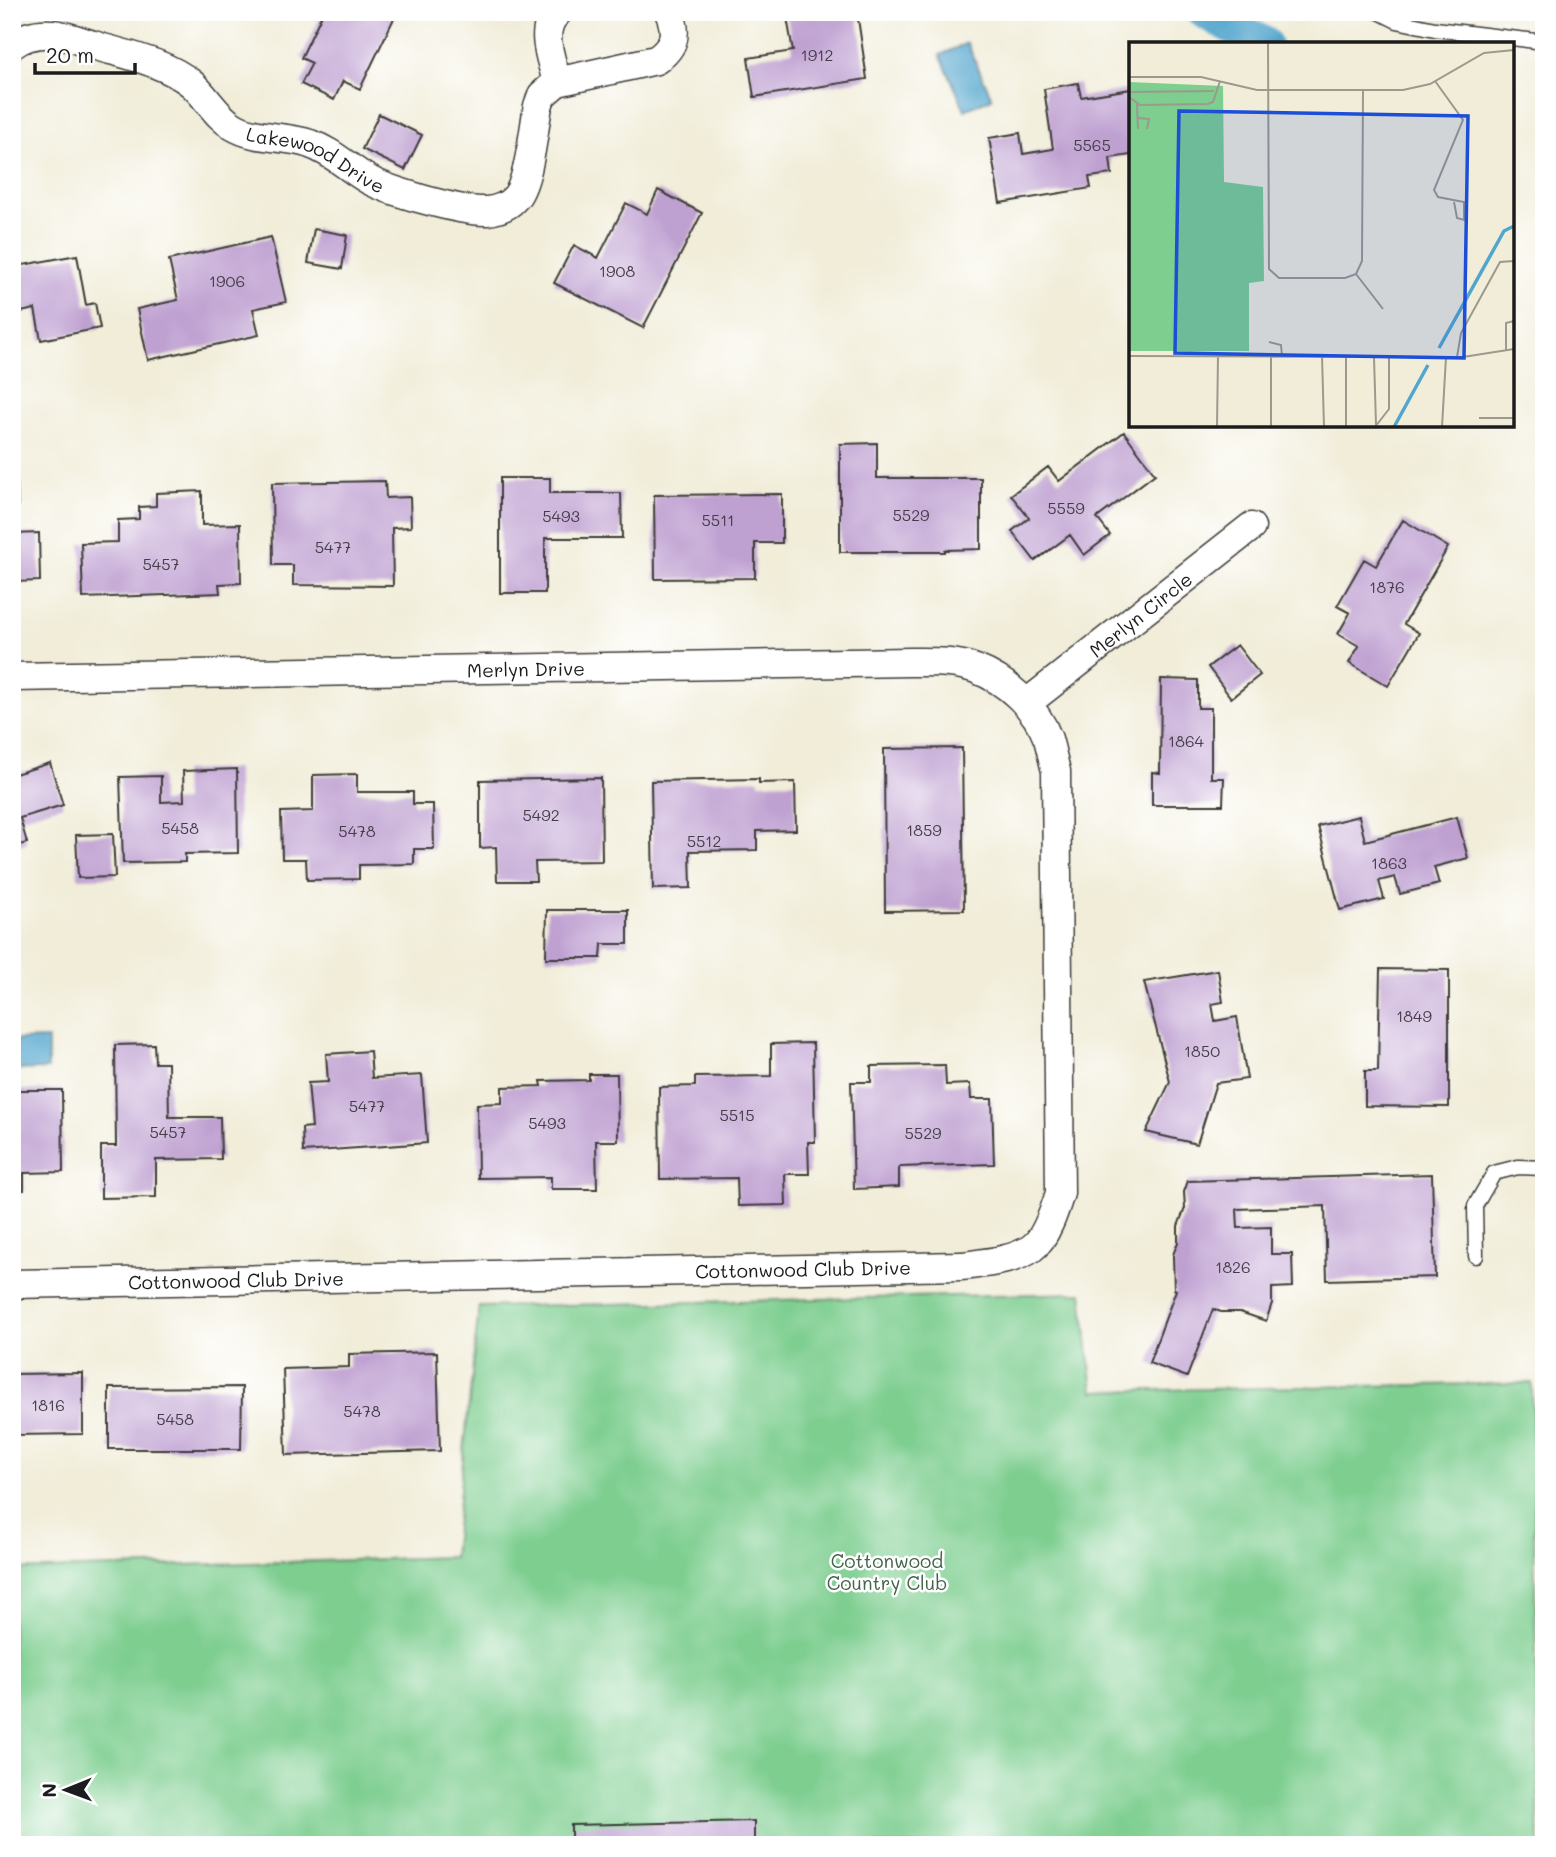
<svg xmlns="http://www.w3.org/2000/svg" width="1556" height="1857" font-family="Mali,sans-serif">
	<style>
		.green { fill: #7dce8f; stroke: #4c7556; stroke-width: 2 }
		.water { fill: #52a6cd; stroke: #376174; stroke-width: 2 }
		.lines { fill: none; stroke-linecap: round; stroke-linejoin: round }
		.canal { stroke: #52a6cd; stroke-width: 35 }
		.building { fill: #bfa1d1 }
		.service-casing { stroke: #3c3b38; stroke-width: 17 }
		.minor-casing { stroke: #3c3b38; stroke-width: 31 }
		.service { stroke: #fff; stroke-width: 14 }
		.minor { stroke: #fff; stroke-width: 28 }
		.labels { text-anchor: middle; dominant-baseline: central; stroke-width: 5; stroke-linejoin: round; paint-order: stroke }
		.number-label { font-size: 16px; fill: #453d49 }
		.street-label { font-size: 19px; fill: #1c1c1c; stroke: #fff }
		.park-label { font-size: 19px; fill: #43634a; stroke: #fff }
		.inset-river { fill: none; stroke: #52a6cd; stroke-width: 3.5 }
		.inset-road { fill: none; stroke: #9c998d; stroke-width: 2 }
		.view { fill: #1d4ed8; fill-opacity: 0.15; stroke: #1d4ed8; stroke-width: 3.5 }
		.inset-edge { fill: none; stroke: #1c1c1c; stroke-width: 3.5 }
	</style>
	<rect width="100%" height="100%" fill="#fff"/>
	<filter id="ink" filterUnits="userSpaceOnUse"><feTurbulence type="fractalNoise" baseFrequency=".0143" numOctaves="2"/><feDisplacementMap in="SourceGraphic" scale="14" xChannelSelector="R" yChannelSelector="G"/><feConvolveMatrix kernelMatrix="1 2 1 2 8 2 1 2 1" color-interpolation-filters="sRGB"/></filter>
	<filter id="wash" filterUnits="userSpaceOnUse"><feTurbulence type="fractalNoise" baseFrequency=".00686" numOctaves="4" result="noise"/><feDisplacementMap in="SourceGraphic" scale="28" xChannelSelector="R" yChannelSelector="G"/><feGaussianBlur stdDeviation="1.57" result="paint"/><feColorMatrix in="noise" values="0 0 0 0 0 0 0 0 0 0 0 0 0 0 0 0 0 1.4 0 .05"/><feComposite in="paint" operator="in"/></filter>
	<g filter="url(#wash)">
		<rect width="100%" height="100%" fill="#f1edd9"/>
		<path class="green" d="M 1082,1293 L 1093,1391 L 1532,1383 L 1539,1845 L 12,1845 L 12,1570 L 453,1557 L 479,1307 Z"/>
		<path class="water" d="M 967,43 L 992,98 L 965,110 L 940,55 Z
			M 48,1039 L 48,1069 L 12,1070 L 12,1040 Z"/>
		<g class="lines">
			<path class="canal" d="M 1205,12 L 1264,44"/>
		</g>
		<g id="blocks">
			<path class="building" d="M 323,12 L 397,12 L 360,89 L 343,81 L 334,100 L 301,84 L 312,63 L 301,58 Z
				M 786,12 L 857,12 L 867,79 L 754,97 L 748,58 L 793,51 Z
				M 1078,83 L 1081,97 L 1131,89 L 1131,155 L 1110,158 L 1112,174 L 1089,177 L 1091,188 L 1000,203 L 989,138 L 1020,133 L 1023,154 L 1053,149 L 1044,89 Z
				M 379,114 L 422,135 L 405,170 L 362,149 Z
				M 658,190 L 702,213 L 643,328 L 554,283 L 574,245 L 598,258 L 626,203 L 647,214 Z
				M 314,229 L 347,235 L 342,269 L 308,263 Z
				M 271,237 L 286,302 L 253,309 L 259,335 L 148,360 L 137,309 L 178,300 L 169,260 Z
				M 77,255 L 86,305 L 95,303 L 100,328 L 41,340 L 35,309 L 12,314 L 12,267 Z
				M 1124,432 L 1155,474 L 1097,518 L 1110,535 L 1084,555 L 1070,535 L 1035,561 L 1012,531 L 1029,518 L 1011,495 L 1048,467 L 1059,481 Z
				M 877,443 L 877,478 L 981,478 L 981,549 L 945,550 L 945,552 L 840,552 L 840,444 Z
				M 12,476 L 17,476 L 18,516 L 12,516 Z
				M 500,478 L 550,478 L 550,493 L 621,493 L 622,538 L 545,538 L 545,593 L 500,593 Z
				M 385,481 L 386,498 L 410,497 L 411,527 L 392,528 L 393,586 L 293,585 L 293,565 L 273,565 L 272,483 Z
				M 202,491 L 202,525 L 240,524 L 241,583 L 219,584 L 220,593 L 83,598 L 81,543 L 118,542 L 118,520 L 139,519 L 139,507 L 156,506 L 156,493 Z
				M 782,494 L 782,543 L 755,543 L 755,578 L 655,579 L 654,495 Z
				M 1403,520 L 1448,547 L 1404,624 L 1419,633 L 1388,686 L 1349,663 L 1359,646 L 1338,634 L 1350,613 L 1337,606 L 1364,559 L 1376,566 Z
				M 39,533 L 40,581 L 12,582 L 12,534 Z
				M 1237,645 L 1260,675 L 1231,698 L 1208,667 Z
				M 1161,679 L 1198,680 L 1198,708 L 1211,708 L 1211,778 L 1224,778 L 1223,805 L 1152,805 L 1152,772 L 1160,773 Z
				M 962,748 L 964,910 L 885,911 L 884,749 Z
				M 50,763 L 63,805 L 20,818 L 27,843 L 12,847 L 12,775 Z
				M 237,769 L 238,853 L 185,854 L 185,862 L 123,863 L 120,777 L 161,776 L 161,802 L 184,801 L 183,771 Z
				M 357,774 L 357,792 L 413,792 L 413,804 L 433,804 L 434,849 L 414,849 L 414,864 L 359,865 L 359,879 L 307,880 L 306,859 L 282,859 L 281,812 L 313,811 L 313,775 Z
				M 601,778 L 602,861 L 535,862 L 536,881 L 497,881 L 496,847 L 480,848 L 480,780 Z
				M 759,779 L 759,783 L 795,782 L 796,830 L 757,831 L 757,850 L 690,851 L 691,888 L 653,889 L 651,781 Z
				M 1359,816 L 1365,841 L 1457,817 L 1468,858 L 1434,867 L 1439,884 L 1400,894 L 1395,877 L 1379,881 L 1384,899 L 1340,910 L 1318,826 Z
				M 113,834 L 115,877 L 78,878 L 76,835 Z
				M 547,910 L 628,910 L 628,944 L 602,944 L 601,958 L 546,958 Z
				M 1380,969 L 1449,970 L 1449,1107 L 1365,1106 L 1365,1071 L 1378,1071 Z
				M 1218,970 L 1223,1002 L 1212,1004 L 1215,1021 L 1237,1017 L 1247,1079 L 1216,1083 L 1197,1144 L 1146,1132 L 1170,1082 L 1144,982 Z
				M 813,1043 L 815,1142 L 808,1142 L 809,1174 L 785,1174 L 786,1205 L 738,1206 L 737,1178 L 660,1179 L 659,1087 L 695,1086 L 695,1077 L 771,1076 L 771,1044 Z
				M 154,1044 L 155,1063 L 168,1063 L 169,1117 L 220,1117 L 221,1159 L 156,1160 L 156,1197 L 101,1198 L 101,1146 L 116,1146 L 115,1045 Z
				M 370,1051 L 372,1078 L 422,1075 L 427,1143 L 303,1152 L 302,1128 L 312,1127 L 308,1083 L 328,1082 L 326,1054 Z
				M 945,1065 L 946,1085 L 970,1084 L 971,1099 L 992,1099 L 994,1164 L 899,1167 L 899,1187 L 854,1189 L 851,1082 L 871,1082 L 871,1066 Z
				M 589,1074 L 617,1074 L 618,1141 L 596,1141 L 597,1189 L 551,1189 L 551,1177 L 478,1178 L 477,1104 L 502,1103 L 502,1087 L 542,1086 L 541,1081 L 589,1080 Z
				M 12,1090 L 62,1090 L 63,1172 L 24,1173 L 24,1190 L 12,1190 Z
				M 1432,1174 L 1435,1277 L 1327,1280 L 1325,1206 L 1237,1209 L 1238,1228 L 1271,1227 L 1271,1254 L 1292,1254 L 1293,1287 L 1272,1288 L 1272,1303 L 1266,1321 L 1240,1312 L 1221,1312 L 1213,1309 L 1187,1377 L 1149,1363 L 1176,1290 L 1174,1289 L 1173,1255 L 1178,1242 L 1178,1226 L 1185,1208 L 1184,1192 L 1188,1181 Z
				M 437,1352 L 440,1451 L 286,1455 L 283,1369 L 349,1367 L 349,1354 Z
				M 83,1373 L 83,1434 L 12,1435 L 12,1374 Z
				M 242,1387 L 241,1449 L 109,1449 L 109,1388 Z
				M 754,1821 L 754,1845 L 571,1845 L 571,1825 Z"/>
		</g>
	</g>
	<g filter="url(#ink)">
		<use href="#blocks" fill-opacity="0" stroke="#3c3b38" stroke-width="2"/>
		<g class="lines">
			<g class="service-casing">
				<path id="service" d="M 1379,12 L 1397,21 L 1435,29 L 1544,42
					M 1476,1256 L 1475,1206 L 1494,1173 L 1518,1167 L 1544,1168"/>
			</g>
			<g class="minor-casing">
				<g id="minor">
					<path id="s1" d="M 12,45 C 24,36 37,33 52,34 C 66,35 80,41 93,45 C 126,55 165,62 192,84 C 207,97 216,116 233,126 C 256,140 285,135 310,144 C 331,151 346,166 364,177 C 385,191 462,212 487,211 C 498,210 508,206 515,198 C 529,184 534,127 538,106 L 542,95 L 557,82 L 656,60 C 675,47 678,33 669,12"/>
					<path d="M 557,82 C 552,60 537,29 558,12"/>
					<path id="s2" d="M 12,677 L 911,662 C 932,662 955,661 976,669 C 1007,681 1036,707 1048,739 C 1051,749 1053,760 1056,771 L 1060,1193 C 1055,1209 1046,1238 1032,1248 C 1014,1261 984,1263 962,1266 L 12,1284"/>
					<path id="s3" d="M 1027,703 L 1251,527"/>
				</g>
			</g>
			<use href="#service" class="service"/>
			<use href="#minor" class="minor"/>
		</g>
	</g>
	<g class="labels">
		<g class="number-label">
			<text x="817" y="54">1912</text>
			<text x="1092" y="144">5565</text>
			<text x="617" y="270">1908</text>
			<text x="227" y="280">1906</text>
			<text x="1066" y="507">5559</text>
			<text x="911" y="514">5529</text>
			<text x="561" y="515">5493</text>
			<text x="718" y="519">5511</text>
			<text x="333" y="546">5477</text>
			<text x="161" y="563">5457</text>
			<text x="1387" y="586">1876</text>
			<text x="1186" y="740">1864</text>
			<text x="541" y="814">5492</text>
			<text x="180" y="827">5458</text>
			<text x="924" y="829">1859</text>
			<text x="357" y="830">5478</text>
			<text x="704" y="840">5512</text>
			<text x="1389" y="862">1863</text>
			<text x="1414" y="1015">1849</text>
			<text x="1202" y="1050">1850</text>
			<text x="367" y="1105">5477</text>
			<text x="737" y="1114">5515</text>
			<text x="547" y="1122">5493</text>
			<text x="168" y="1131">5457</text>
			<text x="923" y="1132">5529</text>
			<text x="1233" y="1266">1826</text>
			<text x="48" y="1404">1816</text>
			<text x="362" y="1410">5478</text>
			<text x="175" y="1418">5458</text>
		</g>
		<g class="street-label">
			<text stroke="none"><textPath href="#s1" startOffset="341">Lakewood Drive</textPath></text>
			<text stroke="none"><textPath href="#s3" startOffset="144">Merlyn Circle</textPath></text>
			<text stroke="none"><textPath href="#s2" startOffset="514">Merlyn Drive</textPath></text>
			<text transform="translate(803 1269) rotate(-1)">Cottonwood Club Drive</text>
			<text transform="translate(236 1280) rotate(-1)">Cottonwood Club Drive</text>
		</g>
		<g class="park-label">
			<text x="887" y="1560">Cottonwood<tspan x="887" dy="22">Country Club</tspan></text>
		</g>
	</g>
	<g transform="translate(1129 42)">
		<rect width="385" height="385" fill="#f1edd9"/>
		<path d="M 0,40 L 94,44 L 95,140 L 134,145 L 135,239 L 120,241 L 120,309 L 0,309 Z" fill="#7dce8f"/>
		<path class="inset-river" d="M 310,306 L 375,189 L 385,184M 265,385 L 299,323"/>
		<path class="inset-road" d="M 139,0 L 140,227 L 150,236 L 216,236 L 227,232M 0,35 L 72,35 L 128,48 L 274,48 L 301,42 L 355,11 L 385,8M 306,39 L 334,78 L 305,148 L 309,155 L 335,160 L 335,178 L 328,176 L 325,160M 0,50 L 85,49M 0,55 L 11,63 L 79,62 L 84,60 L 91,39M 8,62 L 9,87M 8,76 L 20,77 L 18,87M 227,232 L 233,219 L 234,48M 227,232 L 254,267M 140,300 L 152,303 L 153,314M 377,309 L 377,281 L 385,279M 0,314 L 334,315 L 385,307M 193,314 L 195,385M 217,314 L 217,385M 245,315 L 247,383M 328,315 L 332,291 L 371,220 L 385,219M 350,376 L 385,376M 88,385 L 89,314M 142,385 L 142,314M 246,385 L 260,367 L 260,315M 313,385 L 317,315"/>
		<path class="view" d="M 50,69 L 339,74 L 335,316 L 46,311 Z"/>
		<rect width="385" height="385" class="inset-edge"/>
	</g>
	<rect width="1556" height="1857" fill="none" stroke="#fff" stroke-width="42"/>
	<g transform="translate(66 1790) rotate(269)" stroke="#ffffff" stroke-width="5" paint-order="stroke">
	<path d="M0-5L12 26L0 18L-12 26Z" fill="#1c1c1c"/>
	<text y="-10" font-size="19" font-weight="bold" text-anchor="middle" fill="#1c1c1c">N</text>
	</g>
	<path d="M35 63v10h100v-10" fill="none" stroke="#1c1c1c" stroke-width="3.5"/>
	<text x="46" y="63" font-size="21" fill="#1c1c1c" stroke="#ffffff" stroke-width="5" paint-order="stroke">20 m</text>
</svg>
